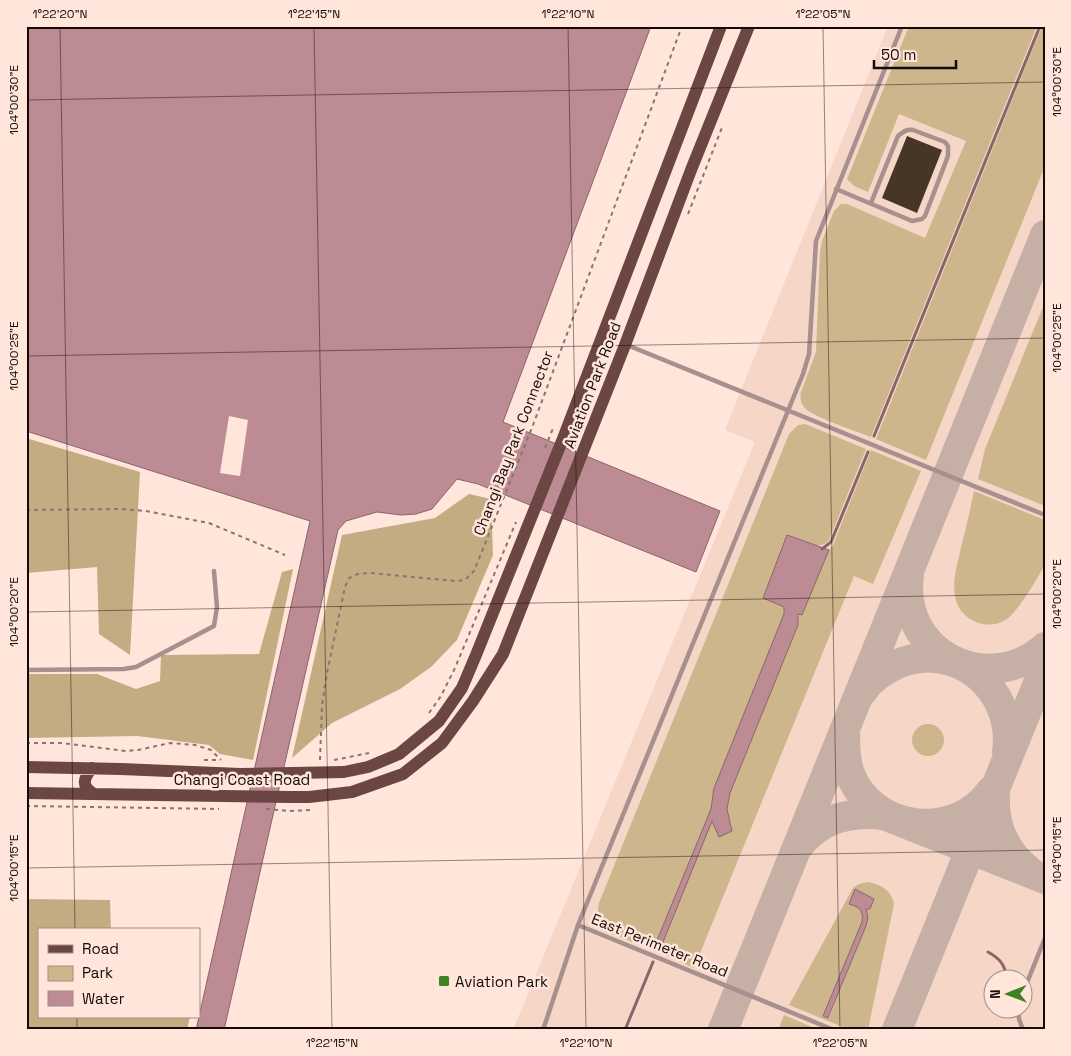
<svg xmlns="http://www.w3.org/2000/svg" width="1071" height="1056" font-family="'Space Grotesk',sans-serif">
	<style>
		.built { fill: #f6d6c7; fill-rule: evenodd }
		.green { fill: #cdb68b; fill-rule: evenodd }
		.forest { fill: #c3ac82 }
		.water { fill: #bd8b94; stroke: #8a656a }
		.pier { fill: #ffe5da }
		.lines { fill: none; stroke-linecap: round; stroke-linejoin: round }
		.stream { stroke: #8a656a; stroke-width: 3 }
		.taxiway { stroke: #c6b0a6; stroke-width: 30 }
		.building { fill: #463628 }
		.path { stroke: #887770; stroke-width: 2; stroke-dasharray: 4 4; stroke-linecap: butt }
		.service { stroke: #a7908d; stroke-width: 4.5 }
		.primary { stroke: #6c4642; stroke-width: 12 }
		.ticks { fill: none; stroke: #130b08; stroke-width: 1; stroke-opacity: 0.45 }
		.poi-dot { fill: #3f8224; stroke: #ffe5da; stroke-width: 2 }
		.labels { text-anchor: middle; dominant-baseline: central; stroke-width: 5; stroke-linejoin: round; paint-order: stroke }
		.street-label { font-size: 15px; fill: #130b08; stroke: #ffe5da }
		.poi-label { font-size: 15px; fill: #130b08; stroke: #ffe5da; text-anchor: start }
		.neatline { fill: none; stroke: #130b08; stroke-width: 2 }
		.ticks-label { font-size: 12px; text-anchor: middle; fill: #130b08 }
	</style>
	<rect width="100%" height="100%" fill="#ffe5da"/>
	<path class="built" d="M 888,26 L 1045,26 L 1045,1030 L 513,1030 L 755,442 L 725,430 ZM 994,978 L 1024,978 L 1024,1008 L 994,1008 Z"/>
	<path class="green" d="M 909,26 L 1037,26 L 871,437 C 856,431 812,417 804,407 C 800,402 800,397 801,392 L 816,352 L 820,252 L 822,241 L 834,211 L 841,204 L 847,204 L 925,238 L 966,141 L 899,114 L 868,192 L 854,186 L 847,179 Z
		M 1042,26 L 1045,26 L 1045,166 L 926,460 L 876,439 Z
		M 1045,302 L 1045,506 L 978,479 L 985,449 Z
		M 805,424 L 866,449 L 829,540 C 819,553 800,539 787,536 L 763,598 L 784,607 L 784,614 L 780,627 L 714,788 L 711,809 L 653,950 L 607,932 C 597,923 597,916 599,903 L 789,434 L 798,425 Z
		M 871,450 L 921,471 L 873,584 L 854,576 L 694,968 L 659,952 L 712,820 L 732,831 L 727,809 L 730,793 L 798,625 L 798,613 L 802,615 L 829,550 L 833,545 Z
		M 974,491 L 1045,520 C 1045,530 1047,558 1044,566 C 1038,578 1018,611 1007,619 C 987,633 958,619 955,596 C 952,579 958,563 961,547 C 966,529 970,510 974,491 Z
		M912 740a16 16 0 1 1 32 0a16 16 0 1 1-32 0Z
		M 867,882 C 881,884 891,890 894,904 L 868,1030 L 850,1030 L 789,1005 L 853,888 L 859,884 ZM 874,900 L 865,908 L 867,921 L 866,926 L 829,1018 L 823,1016 L 862,922 L 862,911 L 858,907 Z
		M 784,1015 L 819,1030 L 778,1030 Z"/>
	<path class="forest" d="M 26,438 L 140,472 L 130,655 L 99,634 L 97,567 L 26,573 Z
		M 469,494 L 491,499 L 493,555 L 457,640 L 431,667 L 400,689 L 332,723 L 292,758 L 342,535 L 435,518 Z
		M 293,569 L 253,760 L 220,754 L 209,745 L 137,736 L 26,738 L 26,674 L 97,674 L 136,689 L 160,681 L 161,655 L 259,654 L 282,572 Z
		M 26,899 L 110,900 L 111,930 L 39,930 L 39,1017 L 190,1017 L 187,1030 L 26,1030 Z"/>
	<path class="water" d="M 26,26 L 651,26 L 503,422 L 720,511 L 696,572 L 478,484 L 457,479 L 432,509 L 416,514 L 401,515 L 377,512 L 346,521 L 338,530 L 224,1030 L 196,1030 L 310,521 L 26,431 Z
		M 787,535 L 829,550 L 802,615 L 798,614 L 798,625 L 730,793 L 727,809 L 732,831 L 719,837 L 712,821 L 659,952 L 653,950 L 711,809 L 714,788 L 784,614 L 784,607 L 763,598 Z
		M 855,889 L 874,899 L 870,909 L 866,909 L 868,917 L 866,926 L 828,1018 L 823,1016 L 862,922 C 864,910 859,907 849,904 Z"/>
	<path class="pier" d="M 229,416 L 248,420 L 240,476 L 220,473 Z"/>
	<g class="lines">
		<path class="stream" d="M 874,436 L 1040,26
			M 822,549 L 831,542 L 868,452
			M 988,952 C 999,958 1006,965 1006,978
			M 625,1030 L 653,962"/>
		<path class="taxiway" d="M 909,575 C 898,653 987,698 1045,647
			M 863,691 C 870,679 883,671 895,665 C 955,638 1016,689 1007,752
			M 845,733 C 845,746 845,759 849,771 C 870,832 955,842 991,791
			M 995,792 C 993,824 1003,850 1028,870
			M 799,846 C 820,818 851,811 884,815 L 1045,879
			M 723,1030 L 1045,235
			M 897,1030 L 1045,666"/>
	</g>
	<path class="building" d="M 907,136 L 942,150 L 917,213 L 882,198 Z"/>
	<g class="lines">
		<path class="path" d="M 688,214 L 723,125
			M 545,448 L 554,426
			M 26,510 L 121,509 L 146,511 L 209,523 L 285,555
			M 429,713 L 441,696 L 455,668 L 516,522
			M 26,743 L 61,743 L 125,751 L 138,750 L 170,743 L 195,745 L 211,750 L 221,760
			M 204,760 L 219,760
			M 320,760 L 322,706 L 327,673 L 345,587 L 349,578 L 358,574 L 371,573 L 455,581 L 465,580 L 474,571 L 533,425 L 682,26
			M 334,760 L 369,753
			M 26,806 L 219,809
			M 266,809 L 290,811 L 311,810"/>
		<path class="service" d="M 836,189 L 912,221 L 922,219 L 925,216 L 948,156 L 948,146 L 945,142 L 913,130 C 906,129 903,132 898,136 L 871,203
			M 627,345 L 1045,515
			M 26,670 L 124,669 L 136,667 L 214,626 L 217,607 L 214,571
			M 578,925 L 834,1030
			M 1024,990 L 1045,938
			M 1018,1008 L 1019,1019 L 1023,1030
			M 543,1030 L 578,925 L 803,374 L 809,354 L 816,241 L 902,26"/>
		<path class="primary" d="M 26,767 L 121,769 L 240,774 L 344,772 L 368,767 L 399,754 L 439,721 L 462,688 L 476,655 L 564,436 L 721,26
			M 92,768 C 83,779 81,786 94,794
			M 26,793 L 290,797 L 309,797 L 352,792 L 403,774 L 442,743 L 473,701 L 503,654 L 625,345 L 691,170 L 749,26"/>
	</g>
	<path class="ticks" d="M 60,26 L 75,930M 314,26 L 332,1030M 568,26 L 586,1030M 823,26 L 840,1030M 26,100 L 1045,82M 26,356 L 1045,338M 26,612 L 1045,594M 26,868 L 1045,850M 77,1017 L 77,1030"/>
	<rect class="poi-dot" x="438" y="975" width="12" height="12" rx="2.5"/>
	<g class="labels">
		<g class="street-label">
			<text transform="translate(592 385) rotate(-69)">Aviation Park Road</text>
			<text transform="translate(513 443) rotate(-69)">Changi Bay Park Connector</text>
			<text x="242" y="779">Changi Coast Road</text>
			<text transform="translate(660 945) rotate(22)">East Perimeter Road</text>
		</g>
		<g class="poi-label">
			<text x="455" y="981">Aviation Park</text>
		</g>
	</g>
	<rect width="1071" height="1056" fill="none" stroke="#ffe5da" stroke-width="55"/>
	<rect x="38" y="928" width="162" height="90" fill="#ffe5da" stroke="#a18e86"/>
	<rect x="48" y="945" width="25" height="8" fill="#6c4642" stroke="#a18e86"/>
	<text x="82" y="954" font-size="15" fill="#130b08">Road</text>
	<rect x="48" y="966" width="25" height="15" fill="#cdb68b" stroke="#a18e86"/>
	<text x="82" y="978" font-size="15" fill="#130b08">Park</text>
	<rect x="48" y="991" width="25" height="15" fill="#bd8b94" stroke="#a18e86"/>
	<text x="82" y="1004" font-size="15" fill="#130b08">Water</text>
	<g transform="translate(1008 994) rotate(269)"><circle r="24" fill="#ffe5da" stroke="#a18e86"/>
	<path d="M0-4L9 19L0 12L-9 19Z" fill="#3f8224"/>
	<text y="-8" font-size="14" font-weight="bold" text-anchor="middle" fill="#130b08">N</text>
	</g>
	<path d="M874 60v8h82v-8" fill="none" stroke="#130b08" stroke-width="2.5"/>
	<text x="881" y="60" font-size="15" fill="#130b08" stroke="#ffe5da" stroke-width="4" paint-order="stroke">50 m</text>
	<rect x="28" y="28" width="1016" height="1000" class="neatline"/>
	<g class="ticks-label">
		<text x="60" y="18">1°22'20"N</text>
		<text x="314" y="18">1°22'15"N</text>
		<text x="568" y="18">1°22'10"N</text>
		<text x="823" y="18">1°22'05"N</text>
		<text transform="translate(1057 82) rotate(-90)" y="4">104°00'30"E</text>
		<text transform="translate(14 100) rotate(-90)" y="4">104°00'30"E</text>
		<text transform="translate(1057 338) rotate(-90)" y="4">104°00'25"E</text>
		<text transform="translate(14 356) rotate(-90)" y="4">104°00'25"E</text>
		<text transform="translate(1057 594) rotate(-90)" y="4">104°00'20"E</text>
		<text transform="translate(14 612) rotate(-90)" y="4">104°00'20"E</text>
		<text transform="translate(1057 850) rotate(-90)" y="4">104°00'15"E</text>
		<text transform="translate(14 868) rotate(-90)" y="4">104°00'15"E</text>
		<text x="332" y="1047">1°22'15"N</text>
		<text x="586" y="1047">1°22'10"N</text>
		<text x="840" y="1047">1°22'05"N</text>
	</g>
</svg>
